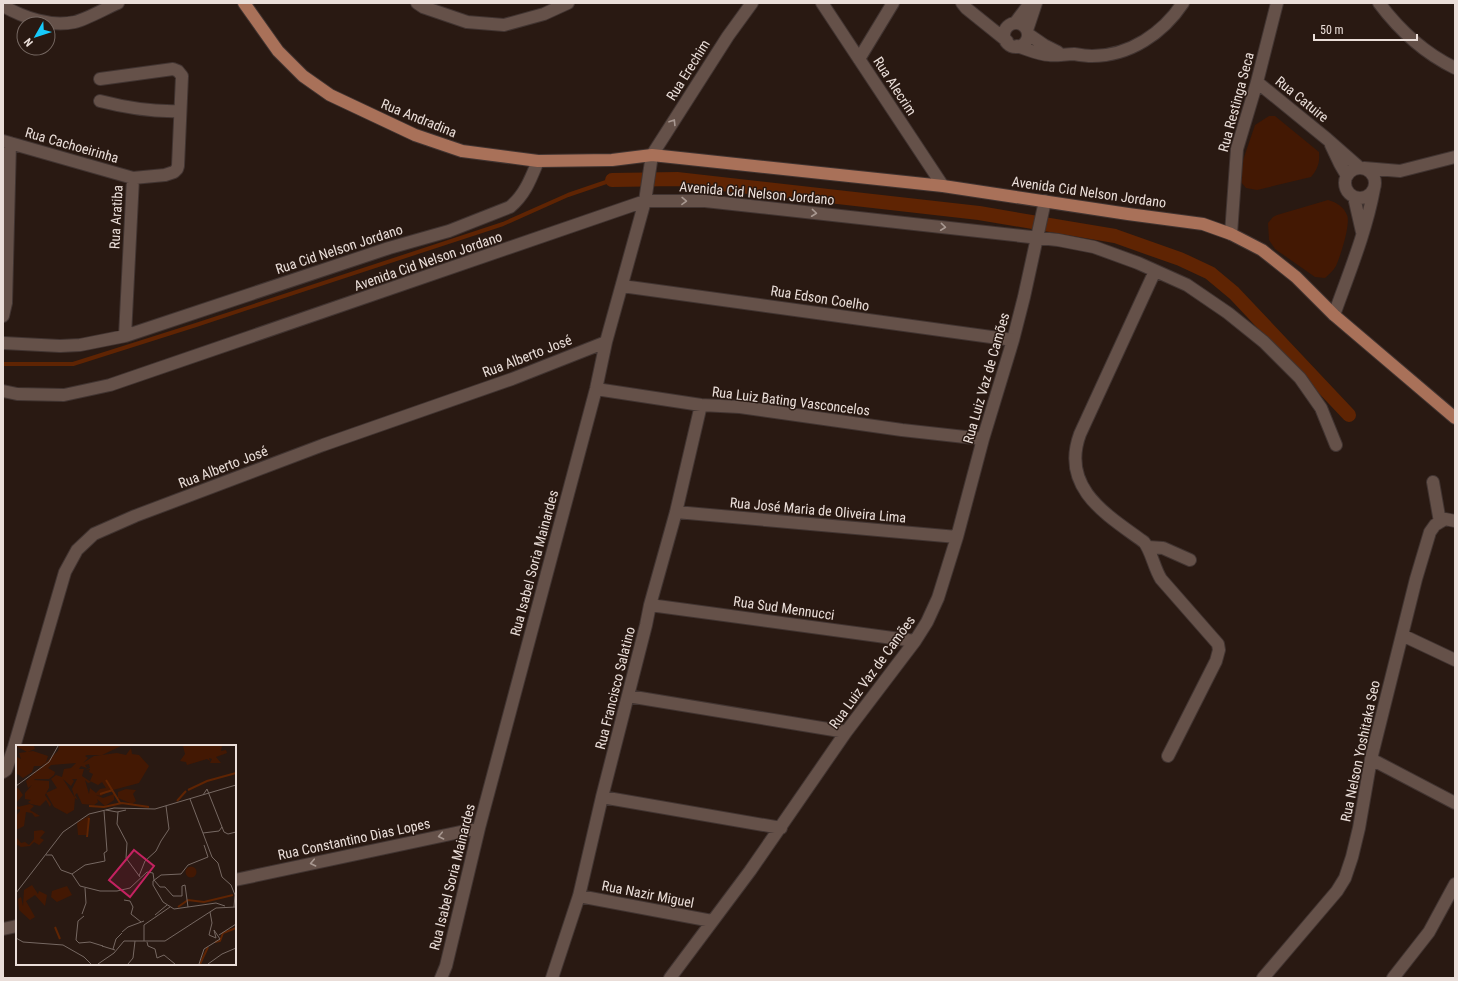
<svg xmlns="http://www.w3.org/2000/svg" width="1458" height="981" font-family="'Roboto Condensed',sans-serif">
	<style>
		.green { fill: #431803 }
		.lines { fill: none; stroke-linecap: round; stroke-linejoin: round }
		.stream { stroke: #5f2403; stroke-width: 4 }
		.canal { stroke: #5f2403; stroke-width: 14 }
		.minor-casing { stroke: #413431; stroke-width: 14 }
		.major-casing { stroke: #413431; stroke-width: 14 }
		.minor { stroke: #655149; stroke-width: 12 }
		.major { stroke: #a97159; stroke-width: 12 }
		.oneway { stroke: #a89891 }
		.labels { text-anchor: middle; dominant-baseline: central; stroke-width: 3; stroke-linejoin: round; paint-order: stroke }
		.street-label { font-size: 14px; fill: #eaded9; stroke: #291912 }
		.inset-river { fill: none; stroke: #5f2403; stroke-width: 2 }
		.inset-road { fill: none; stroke: #766862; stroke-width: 1 }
		.view { fill: #c42261; fill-opacity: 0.15; stroke: #c42261; stroke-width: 2 }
		.inset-edge { fill: none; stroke: #eaded9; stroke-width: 2 }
	</style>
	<rect width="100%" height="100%" fill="#291912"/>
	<path class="green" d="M 1269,116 L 1275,116 L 1319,152 C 1320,162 1318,169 1311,177 L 1257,190 L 1246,188 L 1240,181 L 1240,169 L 1255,125 Z
		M 1328,200 C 1336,202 1344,207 1347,215 C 1351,224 1340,257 1336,266 C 1333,271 1329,274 1325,278 L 1315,277 L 1275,249 L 1269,240 L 1268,223 L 1273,217 L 1277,215 Z"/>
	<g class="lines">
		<path class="stream" d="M 3,364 L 73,364 L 196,325 L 503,224 L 568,195 L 612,180"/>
		<path class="canal" d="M 612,180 L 677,179 L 979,213 L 1115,236 L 1180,259 L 1210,273 L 1234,293 L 1349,415"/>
		<g class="minor-casing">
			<path id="minor" d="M 417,3 L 423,7 L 467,22 L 504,25 L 544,14 L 568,3
				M 822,3 L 943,186
				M 962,3 L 966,8 L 1007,41
				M 1379,3 C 1400,31 1424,53 1455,68
				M 3,6 C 25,18 49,27 75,22 C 87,19 106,8 118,3
				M 1015,23 L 1030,3
				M1004 35a12 12 0 1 1 24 0a12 12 0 1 1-24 0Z
				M 1027,30 L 1036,3
				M 1028,34 L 1044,45 L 1058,52
				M 1017,46 C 1027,49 1039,55 1049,55 C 1057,56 1065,54 1074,54 C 1080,55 1086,56 1092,56 C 1130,56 1163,33 1183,3
				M 859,59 L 893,3
				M 1257,82 L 1327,139 L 1360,168
				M 100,101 C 127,108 152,112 180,111
				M 3,141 L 133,178 L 165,175 L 174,172 L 177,169 L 178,166 L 182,76 L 178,71 L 173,69 L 100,79
				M 1331,145 L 1340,164 L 1347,176
				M 1364,168 L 1400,171 L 1455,157
				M1345 183a15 15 0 1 1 30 0a15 15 0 1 1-30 0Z
				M 1354,197 L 1362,232
				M 1231,234 L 1237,149 L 1257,82 L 1277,3
				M 1155,271 L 1080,434 C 1060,488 1107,515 1144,542 C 1151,550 1154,568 1161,579 L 1218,644 L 1219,650 L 1216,661 L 1168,756
				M 622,286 L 1013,340
				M 1334,315 C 1349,273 1366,232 1374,189
				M 3,316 L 6,303 L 10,143
				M 125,336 L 133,178
				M 3,343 L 60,346 L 80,345 L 125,336 L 389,248 L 449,231 L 510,207 C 525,195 531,178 538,161
				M 596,389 L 701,405 L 740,407 L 902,430 L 983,439
				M 3,391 L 17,394 L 64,395 L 110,385 L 645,201 L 705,201 L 1058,240 L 1094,247 L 1138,263 L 1187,285 L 1228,313 L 1264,342 L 1300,378 L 1321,408 L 1336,445
				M 1433,482 L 1440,522
				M 676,512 L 957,537
				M 1148,547 L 1163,548 L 1190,560
				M 650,605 L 915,641
				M 1402,635 L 1455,660
				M 628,696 L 846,732
				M 1371,759 L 1455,803
				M 3,772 L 6,770 L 14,747 L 65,572 L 77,550 L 94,534 L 135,516 L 323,445 L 512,379 L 606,342
				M 602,797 L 781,828
				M 235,880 L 479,828
				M 579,896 L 712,921
				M 3,929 L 17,926
				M 441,978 L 446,966 L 479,828 L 596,389 L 606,342 L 645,201 L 652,155 L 728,36 L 752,3
				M 552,978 L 579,896 L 602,797 L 646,625 L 650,605 L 676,512 L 701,405
				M 670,978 L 750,871 L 846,732 L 915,641 L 927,622 L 938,598 L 957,537 L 983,439 L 1013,340 L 1024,297 L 1045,201
				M 1263,978 L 1337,891 L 1345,878 L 1352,857 L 1359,828 L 1371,759 L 1416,579 L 1430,532 L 1435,525 L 1445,519 L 1455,521
				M 1393,978 L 1429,932 L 1455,884"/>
		</g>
		<g class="major-casing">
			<path id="major" d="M 244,3 L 278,51 L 303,76 L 330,95 L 415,135 L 462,151 L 538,161 L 612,160 L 652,155 L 943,186 L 1128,214 L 1203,224 L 1231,234 L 1262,250 L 1296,277 L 1334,315 L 1455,418"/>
		</g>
		<use href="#minor" class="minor"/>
		<use href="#major" class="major"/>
	</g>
	<defs><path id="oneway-chevron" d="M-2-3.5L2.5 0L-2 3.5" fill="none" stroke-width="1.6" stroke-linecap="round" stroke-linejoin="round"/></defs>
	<g class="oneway">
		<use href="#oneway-chevron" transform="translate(673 122) rotate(-58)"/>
		<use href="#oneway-chevron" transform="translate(684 201) rotate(1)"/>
		<use href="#oneway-chevron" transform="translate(814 213) rotate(6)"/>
		<use href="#oneway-chevron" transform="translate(943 227) rotate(6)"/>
		<use href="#oneway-chevron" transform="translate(441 836) rotate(168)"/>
		<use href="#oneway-chevron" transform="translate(313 863) rotate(168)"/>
	</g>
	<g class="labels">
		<g class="street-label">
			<text transform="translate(688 70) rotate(-58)">Rua Erechim</text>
			<text transform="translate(895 86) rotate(57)">Rua Alecrim</text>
			<text transform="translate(1302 99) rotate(39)">Rua Catuire</text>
			<text transform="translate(1236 102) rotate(-75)">Rua Restinga Seca</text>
			<text transform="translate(419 118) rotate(22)">Rua Andradina</text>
			<text transform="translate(72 145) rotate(16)">Rua Cachoeirinha</text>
			<text transform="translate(1089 192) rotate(8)">Avenida Cid Nelson Jordano</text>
			<text transform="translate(757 193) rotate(5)">Avenida Cid Nelson Jordano</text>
			<text transform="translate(116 217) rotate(-87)">Rua Aratiba</text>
			<text transform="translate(339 249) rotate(-18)">Rua Cid Nelson Jordano</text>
			<text transform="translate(428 261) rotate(-19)">Avenida Cid Nelson Jordano</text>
			<text transform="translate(820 298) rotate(9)">Rua Edson Coelho</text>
			<text transform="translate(527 356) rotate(-21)">Rua Alberto José</text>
			<text transform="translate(986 378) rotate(-74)">Rua Luiz Vaz de Camões</text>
			<text transform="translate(791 401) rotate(7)">Rua Luiz Bating Vasconcelos</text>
			<text transform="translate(223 467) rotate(-21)">Rua Alberto José</text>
			<text transform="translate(818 510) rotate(5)">Rua José Maria de Oliveira Lima</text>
			<text transform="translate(534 563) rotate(-75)">Rua Isabel Soria Mainardes</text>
			<text transform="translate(784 608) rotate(8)">Rua Sud Mennucci</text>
			<text transform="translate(872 672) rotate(-54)">Rua Luiz Vaz de Camões</text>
			<text transform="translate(615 688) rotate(-76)">Rua Francisco Salatino</text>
			<text transform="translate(1360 751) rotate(-78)">Rua Nelson Yoshitaka Seo</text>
			<text transform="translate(354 839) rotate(-12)">Rua Constantino Dias Lopes</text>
			<text transform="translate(452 877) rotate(-76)">Rua Isabel Soria Mainardes</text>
			<text transform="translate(648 894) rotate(11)">Rua Nazir Miguel</text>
		</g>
	</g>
	<g transform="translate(16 745)">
		<rect width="220" height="220" fill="#291912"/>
		<path d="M 0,1 L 18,1 L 19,4 L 11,7 ZM 43,1 L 105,1 L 86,10 L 71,10 L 69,11 L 72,13 L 67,18 L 78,11 L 101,8 L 110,10 L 115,3 L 116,9 L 123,10 L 133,21 L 123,38 L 97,45 L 96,47 L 94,45 L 85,51 L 80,50 L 87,53 L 98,49 L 98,55 L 89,61 L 81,54 L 82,57 L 78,60 L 66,59 L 61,48 L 59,50 L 62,55 L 59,53 L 56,44 L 61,34 L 56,34 L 58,36 L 55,41 L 47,34 L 59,53 L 58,65 L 51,69 L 38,62 L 30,48 L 41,43 L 35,34 L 40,30 L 46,32 L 48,24 L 55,23 L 60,18 L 35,20 L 32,23 L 39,27 L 38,30 L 33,34 L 19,34 L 18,35 L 33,36 L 33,43 L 29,50 L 35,59 L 34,62 L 30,55 L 24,61 L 15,59 L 12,57 L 15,55 L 9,54 L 9,48 L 16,40 L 12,43 L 10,36 L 42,6 ZM 73,19 L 74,23 L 69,25 L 74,24 L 73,27 L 77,29 L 74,36 L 82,40 L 86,37 L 90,43 L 84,44 L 80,48 L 74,43 L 73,49 L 69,35 L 72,38 L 75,37 L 66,31 L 68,24 L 63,24 L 65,21 L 71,23 L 69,20 ZM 167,1 L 206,1 L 205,6 L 210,5 L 211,8 L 200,12 L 205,18 L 194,18 L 196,14 L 193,13 L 194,16 L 191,14 L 171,20 L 170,17 L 164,16 L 169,9 ZM 17,6 L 32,11 L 30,17 L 25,21 L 18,21 L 16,27 L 7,33 L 0,28 L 1,12 L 5,14 L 3,8 ZM 2,43 L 7,50 L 0,58 L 2,62 L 14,59 L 18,61 L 14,65 L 24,71 L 19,72 L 16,68 L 10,67 L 8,81 L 0,85 L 0,71 L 4,66 L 4,64 L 0,65 L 0,44 ZM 110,44 L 120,45 L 117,49 L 120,56 L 116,59 L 102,53 L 102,47 ZM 74,70 L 70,90 L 62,90 L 61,78 ZM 26,85 L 29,87 L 24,93 L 28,95 L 23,100 L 18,97 L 14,101 L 5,102 L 0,99 L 1,93 L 5,98 L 9,97 L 13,100 L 18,94 L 18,86 ZM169.5 127a5.5 5.5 0 1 1 11 0a5.5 5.5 0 1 1-11 0ZM 16,140 L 22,149 L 23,146 L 31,150 L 29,161 L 19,150 L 10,156 L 19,172 L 14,175 L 3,165 L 2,154 L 5,152 L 7,161 L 8,145 ZM 51,141 L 56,150 L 41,157 L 35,152 L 36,146 Z" fill="#431803" fill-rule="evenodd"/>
		<path class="inset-river" d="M 90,35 L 104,58M 172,45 L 191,36 L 220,28M 84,49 L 97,45M 161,56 L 170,46M 73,61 L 88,62 L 106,58 L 133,62M 71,92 L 73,73M 162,162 L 172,155 L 188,157 L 217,150M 39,182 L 44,194M 199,197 L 204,196 L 207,188 L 220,183M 184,219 L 192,202"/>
		<path class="inset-road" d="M 0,41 L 33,17 L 42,1M 187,50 L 191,44 L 208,87 L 212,89 L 220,87M 174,54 L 196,112 L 202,118 L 206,132 L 215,140 L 219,150 L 218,162M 90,65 L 101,67 L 110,65M 102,67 L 101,79 L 111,98 L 110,113 L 124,132M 187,88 L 203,86 L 206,82M 145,96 L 153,84 L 150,61M 188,100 L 192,112 L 172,120 L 165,129 L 145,130 L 137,136 L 137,140 L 147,157 L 158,164 L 200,158 L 209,161M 30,110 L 36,110 L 45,125 L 56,129 L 64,141 L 84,146 L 101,146M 56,129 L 69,120 L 89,116 L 88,108 L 91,106 L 88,66M 123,131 L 129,116 L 140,106 L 145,96M 138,135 L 144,142 L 149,142 L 157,151 L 166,151 L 166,141 L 169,140 L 172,162M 101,146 L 114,143 L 131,127 L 137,128 L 138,135M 0,148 L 47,87 L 73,69 L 98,63 L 139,64 L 220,40M 108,155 L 114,156 L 117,162 L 115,169 L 125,177M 66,169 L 70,158 L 69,143M 139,170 L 151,160M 68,171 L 62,176 L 60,195 L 63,198 L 74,197 L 87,201M 128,180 L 154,162M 128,180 L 128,196M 106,187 L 112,182 L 128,176M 203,190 L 220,179M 0,193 L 7,197 L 47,200 L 68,212 L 75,219M 131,197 L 132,201 L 139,204 L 141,213 L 148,210 L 159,219M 86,201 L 99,205M 97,204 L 100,194 L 106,188M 82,219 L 98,208 L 108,196 L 149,196 L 200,163 L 220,162M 112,219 L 117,213 L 119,196M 183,219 L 188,204 L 204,194 L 198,185 L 200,193 L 193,190 L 196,178 L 194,167M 192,219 L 206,209 L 220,203"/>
		<path class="view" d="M 118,105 L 138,121 L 114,152 L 93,135 Z"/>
		<rect width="220" height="220" class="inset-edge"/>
	</g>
	<rect width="1458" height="981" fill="none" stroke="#eaded9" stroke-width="8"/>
	<g transform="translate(36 36) rotate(231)"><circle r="19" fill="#291912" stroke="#766862"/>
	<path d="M0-3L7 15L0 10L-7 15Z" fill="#17cafb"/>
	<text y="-6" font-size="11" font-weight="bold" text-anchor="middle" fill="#eaded9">N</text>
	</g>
	<path d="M1314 34v6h103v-6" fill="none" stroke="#eaded9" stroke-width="2"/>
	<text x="1320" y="34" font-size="12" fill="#eaded9" stroke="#291912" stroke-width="3" paint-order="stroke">50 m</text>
</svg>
